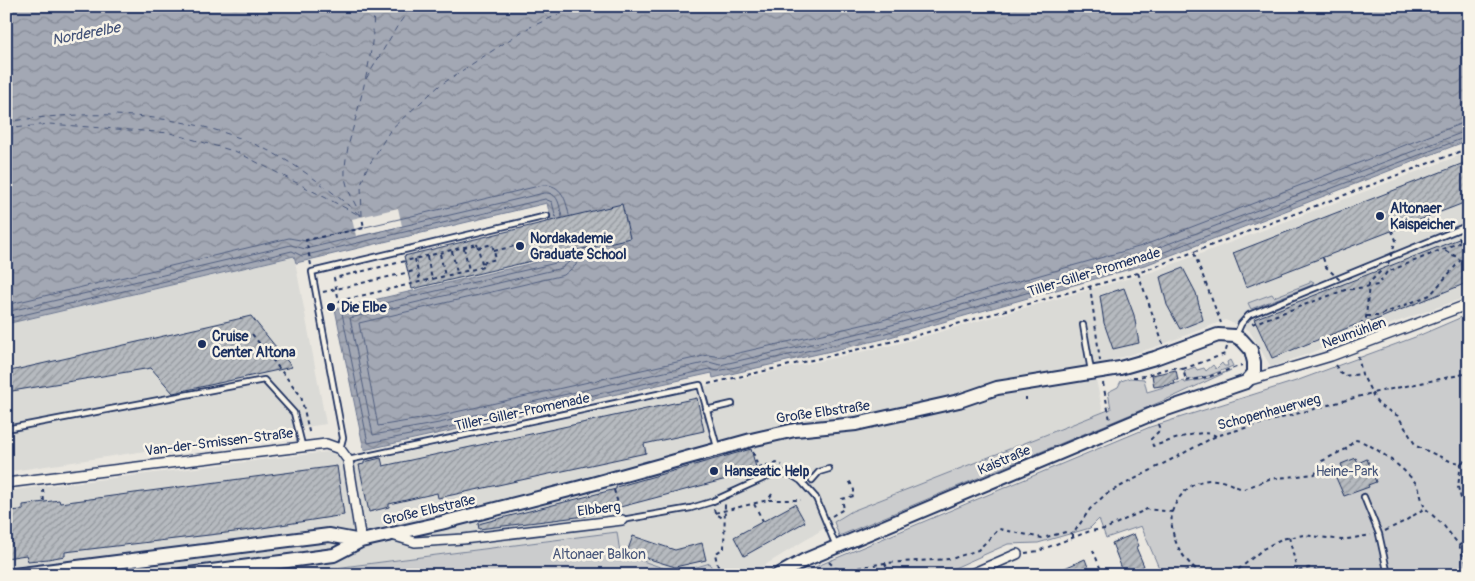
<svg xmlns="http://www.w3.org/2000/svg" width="1475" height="581" font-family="Pangolin,sans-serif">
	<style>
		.built { fill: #dadad6 }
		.green { fill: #cbcccd; stroke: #737e96 }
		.water { fill: url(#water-waves); stroke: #6d7892 }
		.pier { fill: #eae7e0 }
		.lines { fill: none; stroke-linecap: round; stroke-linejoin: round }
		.shore { stroke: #515f80; stroke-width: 1 }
		.ferry { stroke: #445378; stroke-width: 1; stroke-dasharray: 6 5; stroke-linecap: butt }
		.building { fill: url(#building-hatch); stroke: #1b2f5e }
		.lane-casing { stroke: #1b2f5e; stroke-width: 8 }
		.street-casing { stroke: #1b2f5e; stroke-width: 12 }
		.secondary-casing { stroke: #1b2f5e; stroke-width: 16 }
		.path { stroke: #1b2f5e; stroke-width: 2; stroke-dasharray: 4 4; stroke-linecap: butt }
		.lane { stroke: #f7f3e8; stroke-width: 4.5 }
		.street { stroke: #f7f3e8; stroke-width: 9 }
		.secondary { stroke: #f7f3e8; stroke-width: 12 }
		.lane-bridge-casing { stroke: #1b2f5e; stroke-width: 8; stroke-linecap: butt }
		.path-bridge { stroke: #1b2f5e; stroke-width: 2; stroke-dasharray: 4 4; stroke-linecap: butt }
		.lane-bridge { stroke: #f7f3e8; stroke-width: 4.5 }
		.poi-dot { fill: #1b2f5e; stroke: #f7f3e8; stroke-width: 2 }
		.labels { text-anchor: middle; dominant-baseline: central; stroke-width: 5; stroke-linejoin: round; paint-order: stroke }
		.poi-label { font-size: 14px; font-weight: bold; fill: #1b2f5e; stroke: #f7f3e8; text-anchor: start }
		.street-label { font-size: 14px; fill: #1b2f5e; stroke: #f7f3e8 }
		.park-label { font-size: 14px; fill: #47567a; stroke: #f7f3e8 }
		.water-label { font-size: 15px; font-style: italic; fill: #445378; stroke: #f7f3e8 }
	</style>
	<defs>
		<pattern id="water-waves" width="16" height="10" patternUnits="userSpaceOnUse" patternTransform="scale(1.25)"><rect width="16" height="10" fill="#a3a8b4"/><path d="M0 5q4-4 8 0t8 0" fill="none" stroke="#848996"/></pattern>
		<pattern id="building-hatch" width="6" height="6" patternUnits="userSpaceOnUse" patternTransform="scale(1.25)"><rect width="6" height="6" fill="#b6babf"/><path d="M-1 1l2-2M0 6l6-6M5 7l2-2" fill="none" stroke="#93989e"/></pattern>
	</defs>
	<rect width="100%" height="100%" fill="#eae7e0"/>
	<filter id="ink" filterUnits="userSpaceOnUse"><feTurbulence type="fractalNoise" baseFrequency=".02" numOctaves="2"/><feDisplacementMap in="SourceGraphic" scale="10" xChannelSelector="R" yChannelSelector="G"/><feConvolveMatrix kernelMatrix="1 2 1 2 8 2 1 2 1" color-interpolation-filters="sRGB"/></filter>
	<g filter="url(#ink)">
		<path class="built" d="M 1469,152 L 1469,296 L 1271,367 L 1249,330 L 1225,320 L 1158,346 L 1093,366 L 1103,412 L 852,511 L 749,575 L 713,575 L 710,563 L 677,573 L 620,553 L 616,532 L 280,575 L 6,575 L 6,491 L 327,452 L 362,462 L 897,344 L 1155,271 Z
			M 294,256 L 326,424 L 6,472 L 6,324 Z"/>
		<path class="green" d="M 1310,280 L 1314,282 L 1312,285 L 1251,309 L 1248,303 L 1272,294 L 1274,297 L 1310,283 Z
			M 1469,314 L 1469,575 L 1159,575 L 1159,568 L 1141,526 L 1106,538 L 1099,519 L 1090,528 L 1038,543 L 1008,544 L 939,575 L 796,575 L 1150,427 L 1296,381 L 1418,336 Z
			M 1230,360 L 1233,366 L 1208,376 L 1187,380 L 1184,371 L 1195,367 L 1197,370 L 1204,368 L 1206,371 L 1213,365 L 1216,369 L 1222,363 L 1224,366 L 1228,366 L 1227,362 Z
			M 1231,370 L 1177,395 L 839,536 L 834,522 L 852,511 L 1111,409 L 1108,392 L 1118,387 L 1121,381 L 1130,378 L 1144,379 L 1147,392 L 1184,381 L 1185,383 L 1209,378 Z
			M 617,532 L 620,553 L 677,573 L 710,563 L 713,575 L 280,575 Z"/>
		<path class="water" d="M 6,6 L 1469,6 L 1469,140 L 1148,264 L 883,339 L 713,378 L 712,373 L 364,450 L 335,309 L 559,257 L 547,203 L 296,263 L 294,256 L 6,324 Z"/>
		<path class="pier" d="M 398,208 L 402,226 L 356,236 L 352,219 Z"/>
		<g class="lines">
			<path class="shore" d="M 578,252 L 576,265 L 564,275 L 359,323 L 378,426 L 438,416 L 708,355 L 721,357 L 879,321 L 1142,246 L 1460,124 L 1469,122
				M 570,253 L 569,262 L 562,268 L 350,318 L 373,435 L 439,423 L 709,362 L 720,365 L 881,328 L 1144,253 L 1469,130
				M 564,255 L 560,262 L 342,313 L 368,443 L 441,429 L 710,369 L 718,371 L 882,334 L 1146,259 L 1469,136
				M 6,305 L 289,238 L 306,241 L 543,185 C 562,184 566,200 569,215
				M 6,312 L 291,245 L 305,249 L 544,193 C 559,192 559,205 562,217
				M 6,319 L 292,251 L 302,256 L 545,199 L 552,202 L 556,218"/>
			<path class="ferry" d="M 366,79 L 398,25 L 412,6
				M 6,122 C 89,109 188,111 265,149 C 300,166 332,191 362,217
				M 6,129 L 49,124 L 170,133 L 237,152 L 359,215
				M 361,216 C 355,203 347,191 345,177 C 344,157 351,136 356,117 C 365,82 376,42 373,6
				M 362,216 L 361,185 L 366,170 L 391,129 L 439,86 L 472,64 L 526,29 L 577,6"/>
		</g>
		<path class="building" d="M 1469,161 L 1469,201 L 1246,287 L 1233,253 Z
			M 622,204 L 630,238 L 412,289 L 404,256 Z
			M 1469,235 L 1469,282 L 1361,326 L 1355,325 L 1272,358 L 1254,319 Z
			M 1183,268 L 1196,293 L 1203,320 L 1180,329 L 1167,305 L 1160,277 Z
			M 1124,288 L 1134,315 L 1139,343 L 1113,349 L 1104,323 L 1100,296 Z
			M 251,316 L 292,367 L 173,393 L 151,368 L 6,392 L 6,372 Z
			M 1176,370 L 1178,380 L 1174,380 L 1175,384 L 1154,387 L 1152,375 Z
			M 697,398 L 704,431 L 644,444 L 646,453 L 438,498 L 437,493 L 389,504 L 389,507 L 369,512 L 359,465 L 364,464 L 364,462 L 381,458 L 383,466 Z
			M 751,449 L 757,471 L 586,516 L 479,529 L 478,524 L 616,489 L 616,487 Z
			M 1356,458 L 1358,463 L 1367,459 L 1376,482 L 1368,485 L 1369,487 L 1344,496 L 1334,473 L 1343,469 L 1341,464 Z
			M 337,466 L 344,515 L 243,531 L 65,552 L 65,556 L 48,559 L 28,561 L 26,555 L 6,558 L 6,511 L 23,510 L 23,505 L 59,500 L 60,503 Z
			M 795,504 L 805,522 L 744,556 L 734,537 Z
			M 1134,534 L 1139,546 L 1136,547 L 1144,566 L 1124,574 L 1112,543 Z
			M 633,536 L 675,550 L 702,543 L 706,560 L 675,567 L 627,552 Z
			M 1085,559 L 1091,575 L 1049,575 Z"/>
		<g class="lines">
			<g class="lane-casing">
				<path id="lane" d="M 1083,325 L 1091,371
					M 1236,335 L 1241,324 L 1249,315 L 1469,225
					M 706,410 L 732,404
					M 6,429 L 264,380 L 294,413 L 302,445
					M 340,449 L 343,438 L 312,272 L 547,216
					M 348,460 L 700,385 L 717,447
					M 812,480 L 819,472 L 829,469
					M 1364,497 L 1379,534 L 1388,575
					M 816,498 L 836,546
					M 622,520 L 691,508 L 711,502 L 775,473 L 790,474 L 801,481"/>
			</g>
			<g class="street-casing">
				<path id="street" d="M 1247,381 L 1331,356 L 1469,304
					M 6,483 L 326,444 L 340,449 L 348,460 L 361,541
					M 392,535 L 415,542 L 463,539 L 622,520
					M 969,575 L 1017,554"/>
			</g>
			<g class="secondary-casing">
				<path id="secondary" d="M 14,575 L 329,535 L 361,541
					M 181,575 L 334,555 L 361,541 L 441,523 L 581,487 L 751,440 L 795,430 L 856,424 L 959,401 L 997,388 L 1120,368 L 1155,358 L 1218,335 L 1235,336 L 1242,340 L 1251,350 L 1254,362 L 1254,373 L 1246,382 L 1152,414 L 805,560 L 778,575"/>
			</g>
			<path class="path" d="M 1459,237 L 1461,242 L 1469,240
				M 477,244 L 483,267 L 339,301 L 334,278 Z
				M 464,248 L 469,270
				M 478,248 L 492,244 L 496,259 L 482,263
				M 452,251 L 457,273
				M 494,251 L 515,246
				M 1194,253 L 1221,323
				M 440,254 L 445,276
				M 427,257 L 432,279
				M 415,259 L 420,281
				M 311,265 L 306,240 L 364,228 L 362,217
				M 1138,273 L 1163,344
				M 1090,286 L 1100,361
				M 323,292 L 414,271
				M 1366,316 L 1378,316 L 1430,295 L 1460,261 L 1459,258 L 1444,250
				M 1252,324 L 1345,290 L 1378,285 L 1387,272 L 1461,242
				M 252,334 L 301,396 L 310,436
				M 1352,337 L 1352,332 L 1366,318 L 1369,283 L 1381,271 L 1381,268
				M 1358,356 L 1362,374 L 1376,401 L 1380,406 L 1398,416 L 1416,446 L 1450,461 L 1461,463
				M 1335,365 L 1343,376 L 1362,374
				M 1183,369 L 1225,354 L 1227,347
				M 1133,377 C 1150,378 1165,364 1183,369 L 1186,381 L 1208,377 L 1242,365
				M 1103,383 L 1110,420
				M 708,384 L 907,338 L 1138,273 L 1469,148
				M 1026,397 L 1026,400
				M 1158,424 L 1160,430 L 1151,439 L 1153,446 C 1169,442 1202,427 1216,436
				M 753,452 L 758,467 L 778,463 L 782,465
				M 1461,463 L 1458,487 L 1469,529
				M 1461,463 L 1469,458
				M 733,467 L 737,482
				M 43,489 L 44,503
				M 614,490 L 620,510
				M 772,494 L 768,500 L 801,500
				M 754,504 L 763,521
				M 714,509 L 715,513 L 724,519
				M 1172,512 C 1180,489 1201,474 1225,482 C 1232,484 1237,488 1244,489 L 1269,479 L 1315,474 L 1322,461 L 1346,449 L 1355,440 C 1370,441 1409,472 1417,485 C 1421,492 1421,500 1425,508
				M 715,513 L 768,500
				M 832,516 L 844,509 L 842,499 L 854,496 L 854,490 L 848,478
				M 1385,531 L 1405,521 L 1425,508 L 1444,526 L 1459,545 L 1469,542
				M 1289,537 L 1297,570
				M 1073,538 L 1073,534 L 1090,509 L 1106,494 L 1216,436 L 1372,393 L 1469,373
				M 1459,545 L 1469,570
				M 1093,550 L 1103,575
				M 1025,553 L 1038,551 L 1090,531 L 1105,529 L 1147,509 L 1172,512 C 1169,538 1182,561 1204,575
				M 829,562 L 835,568 L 845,570 L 885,563 L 951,559 L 978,550 L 999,529 L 1042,538 L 1066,532 L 1073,534
				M 885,563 L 890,575
				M 152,570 L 156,572 L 172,570
				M 1057,571 L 1058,575
				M 720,575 L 715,554 L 724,548 L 725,504
				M 1178,575 L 1194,566
				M 1232,575 L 1263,549 L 1281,539 L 1304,535 L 1342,540 L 1371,535
				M 1283,575 L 1309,568 L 1330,575"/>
			<use href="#lane" class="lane"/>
			<use href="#street" class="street"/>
			<use href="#secondary" class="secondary"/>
			<g class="lane-bridge-casing">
				<path id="lane-bridge" d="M 801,481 L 816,498"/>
			</g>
			<path class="path-bridge" d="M 1323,258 L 1326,267 L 1341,281
				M 1388,264 L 1396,240 L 1392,231"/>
			<use href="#lane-bridge" class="lane-bridge"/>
		</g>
	</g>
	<g class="poi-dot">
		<circle cx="1380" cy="216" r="5"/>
		<circle cx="520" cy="246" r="5"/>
		<circle cx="331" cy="307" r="5"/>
		<circle cx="202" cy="344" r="5"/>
		<circle cx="714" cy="471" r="5"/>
	</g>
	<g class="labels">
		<g class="poi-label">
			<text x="1390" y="208">Altonaer<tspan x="1390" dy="16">Kaispeicher</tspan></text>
			<text x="530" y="238">Nordakademie<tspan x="530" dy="16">Graduate School</tspan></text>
			<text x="341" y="307">Die Elbe</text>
			<text x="212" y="336">Cruise<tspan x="212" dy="16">Center Altona</tspan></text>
			<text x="724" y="471">Hanseatic Help</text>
		</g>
		<g class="street-label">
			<text transform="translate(1094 272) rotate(-17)">Tiller-Giller-Promenade</text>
			<text transform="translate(1354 333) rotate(-20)">Neumühlen</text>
			<text transform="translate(522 412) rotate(-12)">Tiller-Giller-Promenade</text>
			<text transform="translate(823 412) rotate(-8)">Große Elbstraße</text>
			<text transform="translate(1269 412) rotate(-15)">Schopenhauerweg</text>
			<text transform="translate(219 442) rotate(-7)">Van-der-Smissen-Straße</text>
			<text transform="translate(1004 460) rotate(-23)">Kaistraße</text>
			<text transform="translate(599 509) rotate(-7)">Elbberg</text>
			<text transform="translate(429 510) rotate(-13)">Große Elbstraße</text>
		</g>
		<g class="park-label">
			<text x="1347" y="471">Heine-Park</text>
			<text x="599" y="554">Altonaer Balkon</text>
		</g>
		<g class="water-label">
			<text transform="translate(86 34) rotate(-11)">Norderelbe</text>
		</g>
	</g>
	<rect width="1475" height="581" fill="none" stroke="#f7f3e8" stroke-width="25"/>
	<rect x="12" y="12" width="1450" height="556" fill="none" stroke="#1b2f5e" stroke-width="2" filter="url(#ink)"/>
</svg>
